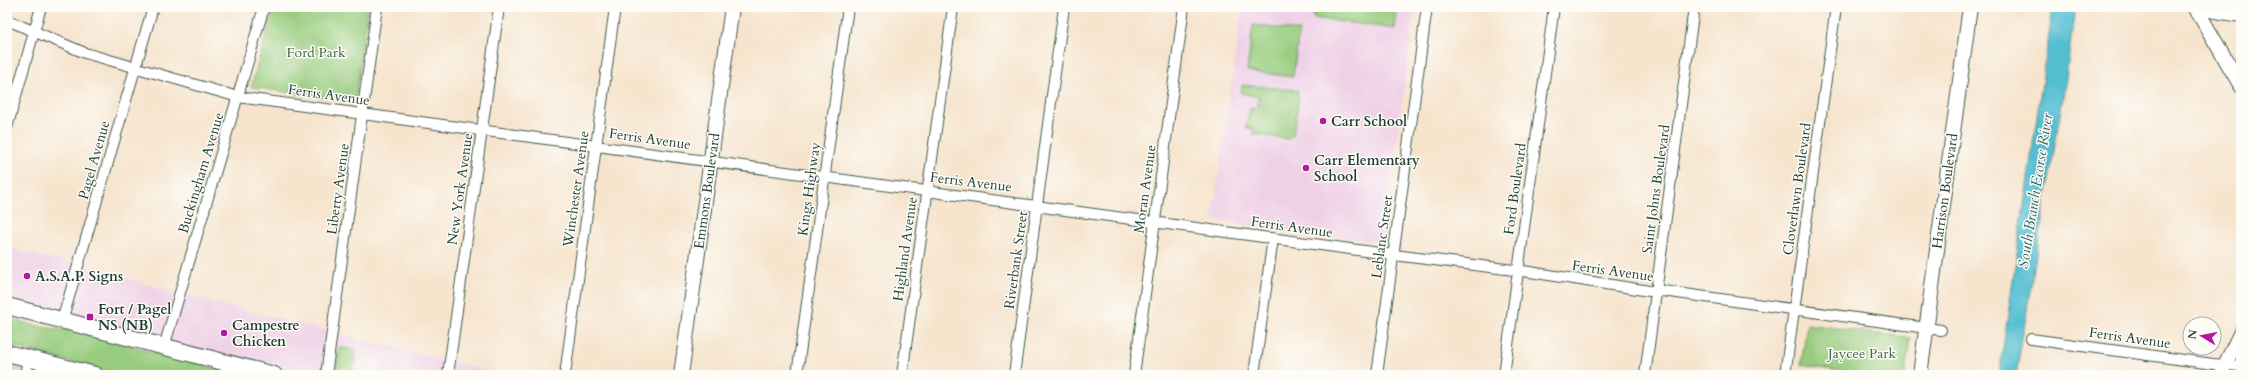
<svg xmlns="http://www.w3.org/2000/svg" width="2248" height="382" font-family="Cardo,serif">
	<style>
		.built { fill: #efd0e6 }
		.green { fill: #98cc7e; stroke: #5c8459 }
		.water { fill: #55bfd1; stroke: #3a7e82 }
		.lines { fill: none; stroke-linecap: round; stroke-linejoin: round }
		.street-casing { stroke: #3f564b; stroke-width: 12 }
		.secondary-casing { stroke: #3f564b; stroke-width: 16 }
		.primary-casing { stroke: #3f564b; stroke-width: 18 }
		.street { stroke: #fff; stroke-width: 10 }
		.secondary { stroke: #fff; stroke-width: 14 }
		.primary { stroke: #fff; stroke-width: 16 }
		.poi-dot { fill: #b5179e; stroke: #fdfcf7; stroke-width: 1.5 }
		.labels { text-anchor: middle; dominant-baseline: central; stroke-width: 3; stroke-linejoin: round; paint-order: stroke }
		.park-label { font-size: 14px; fill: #3d6146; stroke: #fdfcf7 }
		.street-label { font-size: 14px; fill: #1f3d34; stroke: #fdfcf7 }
		.poi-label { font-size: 14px; font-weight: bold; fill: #1f3d34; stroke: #fdfcf7; text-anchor: start }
		.water-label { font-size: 15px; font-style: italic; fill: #2f6463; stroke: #fdfcf7 }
	</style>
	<rect width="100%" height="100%" fill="#fdfcf7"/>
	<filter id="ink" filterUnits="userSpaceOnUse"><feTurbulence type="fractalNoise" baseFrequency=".025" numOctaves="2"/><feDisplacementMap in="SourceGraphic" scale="8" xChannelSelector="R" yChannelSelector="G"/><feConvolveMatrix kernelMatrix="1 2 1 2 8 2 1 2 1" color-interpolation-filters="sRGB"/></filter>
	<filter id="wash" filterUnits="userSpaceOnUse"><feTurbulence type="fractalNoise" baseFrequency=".012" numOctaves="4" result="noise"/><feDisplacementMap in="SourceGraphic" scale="16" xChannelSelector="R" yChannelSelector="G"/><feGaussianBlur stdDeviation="0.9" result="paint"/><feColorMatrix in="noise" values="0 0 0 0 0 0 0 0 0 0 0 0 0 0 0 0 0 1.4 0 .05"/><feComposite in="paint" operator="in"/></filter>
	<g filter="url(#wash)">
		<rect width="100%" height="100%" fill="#f6e4cd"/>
		<path class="built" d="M 1242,7 L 1415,7 L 1383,243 L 1212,220 Z
			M 7,249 L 79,264 L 180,294 L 503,375 L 274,375 L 7,306 Z
			M 7,353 L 95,375 L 7,375 Z"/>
		<path class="green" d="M 274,7 L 368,7 L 355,102 L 251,87 Z
			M 1315,7 L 1398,7 L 1395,29 L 1313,18 Z
			M 1253,25 L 1299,31 L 1293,77 L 1247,71 Z
			M 1242,85 L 1298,90 L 1297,96 L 1299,97 L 1293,136 L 1288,139 L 1253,134 L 1254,129 L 1246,128 L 1250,108 L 1257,109 L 1259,97 L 1241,93 Z
			M 7,318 L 42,327 L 74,331 L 243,375 L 122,375 L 7,345 Z
			M 1807,324 L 1910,338 L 1905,375 L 1853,375 L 1852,373 L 1801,365 Z
			M 339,347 L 356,350 L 352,375 L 335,374 Z"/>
		<path class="water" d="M 2053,7 L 2075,7 L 2066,79 L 2016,375 L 1999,375 Z"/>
	</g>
	<g filter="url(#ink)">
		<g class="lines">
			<g class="street-casing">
				<path id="street" d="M 2197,10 L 2241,17
					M 7,20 L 85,53 L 238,97 L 1394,255 L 1530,272 L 1656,292 L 1663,291 L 1941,330
					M 7,128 L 41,7
					M 62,321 L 153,7
					M 2031,339 L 2213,364 L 2241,366
					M 164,347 L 264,7
					M 25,375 L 28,358
					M 326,375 L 377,7
					M 448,375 L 499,7
					M 565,375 L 615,7
					M 797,375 L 848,7
					M 902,375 L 953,7
					M 1014,375 L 1064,7
					M 1134,375 L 1184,7
					M 1254,375 L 1273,238
					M 1377,375 L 1427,7
					M 1504,375 L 1554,7
					M 1645,375 L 1694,7
					M 1785,375 L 1836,7"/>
			</g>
			<g class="secondary-casing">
				<path id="secondary" d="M 2195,7 L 2241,86
					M 681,375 L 732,7
					M 1920,375 L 1970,7
					M 2220,375 L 2241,332"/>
			</g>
			<g class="primary-casing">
				<path id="primary" d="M 7,306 L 274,375
					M 7,353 L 95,375"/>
			</g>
			<use href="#street" class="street"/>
			<use href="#secondary" class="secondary"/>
			<use href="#primary" class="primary"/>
		</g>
	</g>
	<g class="poi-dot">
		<circle cx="1323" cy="121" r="4"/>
		<circle cx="1306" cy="168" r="4"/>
		<circle cx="27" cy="276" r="4"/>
		<rect x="86" y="313" width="8" height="8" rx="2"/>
		<circle cx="224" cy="333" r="4"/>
	</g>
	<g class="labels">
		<g class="park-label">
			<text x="316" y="52">Ford Park</text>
			<text x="1862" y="353">Jaycee Park</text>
		</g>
		<g class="street-label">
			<text transform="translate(329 95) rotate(8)">Ferris Avenue</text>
			<text transform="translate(650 139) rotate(8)">Ferris Avenue</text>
			<text transform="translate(94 160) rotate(-74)">Pagel Avenue</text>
			<text transform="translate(201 173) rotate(-73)">Buckingham Avenue</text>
			<text transform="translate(971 182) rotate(7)">Ferris Avenue</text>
			<text transform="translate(338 189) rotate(-82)">Liberty Avenue</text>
			<text transform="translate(460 189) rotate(-82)">New York Avenue</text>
			<text transform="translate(576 189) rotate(-82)">Winchester Avenue</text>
			<text transform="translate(809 189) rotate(-82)">Kings Highway</text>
			<text transform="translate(1145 189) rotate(-82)">Moran Avenue</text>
			<text transform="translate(1515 189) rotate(-82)">Ford Boulevard</text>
			<text transform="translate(1656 189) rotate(-82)">Saint Johns Boulevard</text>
			<text transform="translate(1797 189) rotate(-82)">Cloverlawn Boulevard</text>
			<text transform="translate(707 191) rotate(-82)">Emmons Boulevard</text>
			<text transform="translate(1945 191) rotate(-82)">Harrison Boulevard</text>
			<text transform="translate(1292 227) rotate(8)">Ferris Avenue</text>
			<text transform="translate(1382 237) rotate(-82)">Leblanc Street</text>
			<text transform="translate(905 249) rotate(-82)">Highland Avenue</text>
			<text transform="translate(1016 260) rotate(-82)">Riverbank Street</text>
			<text transform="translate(1613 271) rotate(8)">Ferris Avenue</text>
			<text transform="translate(2130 338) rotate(8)">Ferris Avenue</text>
		</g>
		<g class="poi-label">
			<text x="1331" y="121">Carr School</text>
			<text x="1314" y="160">Carr Elementary<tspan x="1314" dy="16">School</tspan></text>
			<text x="35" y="276">A.S.A.P. Signs</text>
			<text x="98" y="309">Fort / Pagel<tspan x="98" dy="16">NS (NB)</tspan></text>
			<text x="232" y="325">Campestre<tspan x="232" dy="16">Chicken</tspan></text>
		</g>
		<g class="water-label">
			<text transform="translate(2035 191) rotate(-81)">South Branch Ecorse River</text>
		</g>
	</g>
	<rect width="2248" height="382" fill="none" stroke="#fdfcf7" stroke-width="24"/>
	<g transform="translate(2202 336) rotate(280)"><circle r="19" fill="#fdfcf7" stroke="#a4b0a9"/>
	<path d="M0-3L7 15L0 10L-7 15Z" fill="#b5179e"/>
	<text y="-6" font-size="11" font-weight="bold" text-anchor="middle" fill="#1f3d34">N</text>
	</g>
</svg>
